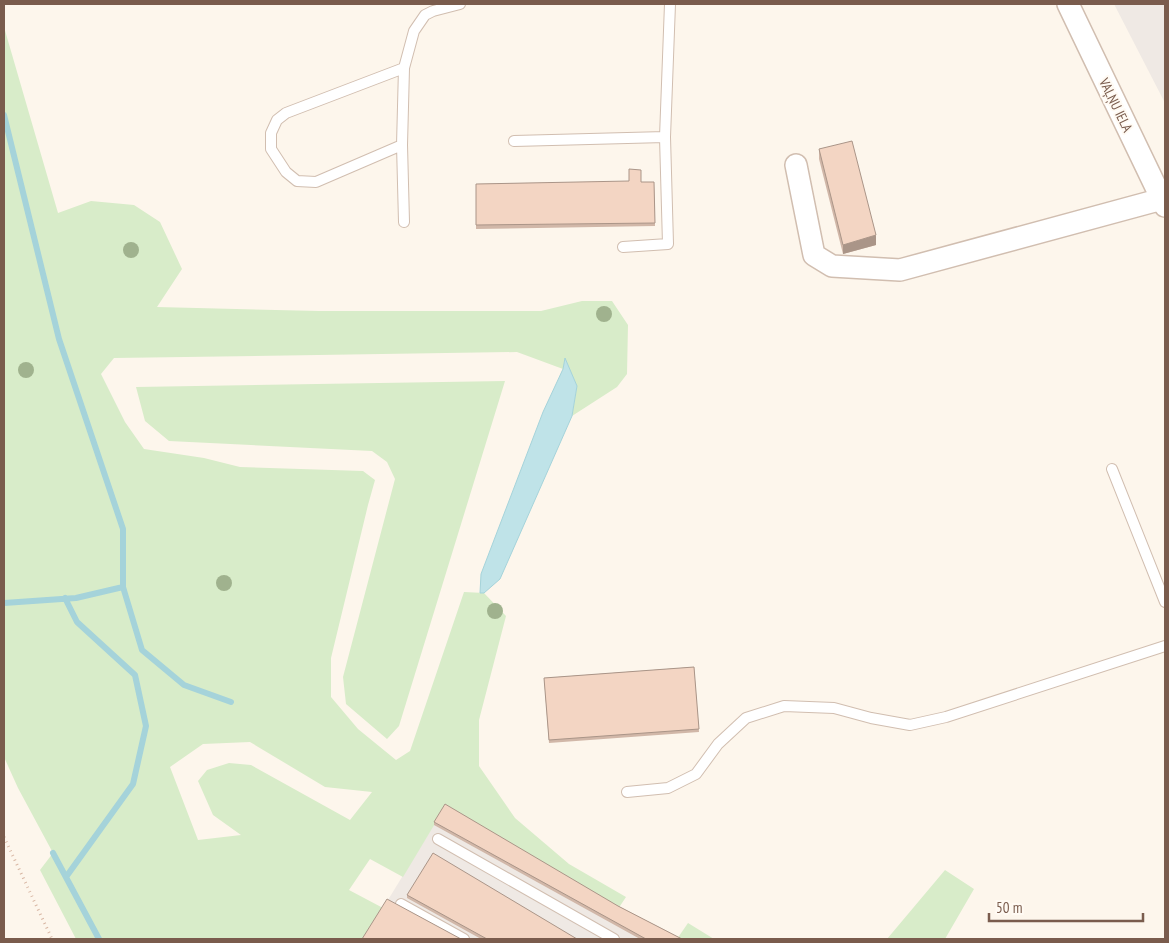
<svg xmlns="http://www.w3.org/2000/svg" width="1169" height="943" font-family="'PT Sans Narrow',sans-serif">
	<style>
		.industrial { fill: #efe9e4 }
		.green { fill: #d8ecc9; fill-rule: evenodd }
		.water { fill: #bfe3e8; stroke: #a5d3da }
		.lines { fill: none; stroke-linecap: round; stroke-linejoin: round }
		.stream { stroke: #a5d3da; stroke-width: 6 }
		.lane-casing { stroke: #d1beb0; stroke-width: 12 }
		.street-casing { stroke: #d1beb0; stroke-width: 24 }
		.path { stroke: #d9b8a5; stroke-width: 3; stroke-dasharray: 1 4; stroke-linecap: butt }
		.lane { stroke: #fff; stroke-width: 10 }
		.street { stroke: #fff; stroke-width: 21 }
		.tree { fill: #a0b28e }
		.wall { fill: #d1b7a8 }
		.shaded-wall { fill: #aa9588 }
		.building { fill: #f3d5c3; stroke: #aa9588 }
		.labels { text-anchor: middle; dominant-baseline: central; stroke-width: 4; stroke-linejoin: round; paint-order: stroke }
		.street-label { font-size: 14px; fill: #7a5c4d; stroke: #fffaf3 }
	</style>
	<rect width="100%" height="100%" fill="#fdf6ec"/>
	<path class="industrial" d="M 1114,4 L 1165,4 L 1165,103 Z
		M 445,807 L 676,939 L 364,939 Z"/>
	<path class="green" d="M 4,27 L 58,213 L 91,201 L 134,205 L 160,222 L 182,269 L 157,307 L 319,311 L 541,311 L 582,301 L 612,301 L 628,325 L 627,374 L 617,387 L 572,416 L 577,386 L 565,360 L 563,369 L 517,352 L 114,358 L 101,374 L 125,422 L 144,449 L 204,458 L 240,467 L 363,471 L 375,480 L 368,505 L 331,658 L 331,697 L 358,729 L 396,760 L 410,751 L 464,592 L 484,593 L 506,616 L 479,720 L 479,766 L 515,818 L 569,864 L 626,897 L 618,909 L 445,807 L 403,877 L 370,859 L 349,890 L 383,908 L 364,939 L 76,939 L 40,870 L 53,853 L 18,788 L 4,757 ZM 250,742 L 325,787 L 372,792 L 350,820 L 251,765 L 229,763 L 207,770 L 198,781 L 213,815 L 241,835 L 198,840 L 170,767 L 203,744 Z
		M 505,381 L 399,726 L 387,739 L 346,704 L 343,677 L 395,479 L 387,462 L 372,451 L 169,441 L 145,421 L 136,387 Z
		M 945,870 L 974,889 L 945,939 L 887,939 Z
		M 688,923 L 714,939 L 677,939 Z"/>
	<path class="water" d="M 565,358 L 577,386 L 572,416 L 500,579 L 484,593 L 480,593 L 481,574 L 543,412 L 563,369 Z"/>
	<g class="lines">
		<path class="stream" d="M 4,115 L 59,339 L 123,529 L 123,587 L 142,650 L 184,685 L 231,702
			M 65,598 L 77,622 L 135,675 L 146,726 L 133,784 L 66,877
			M 4,603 L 76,598 L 123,587
			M 53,853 L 99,939"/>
		<g class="lane-casing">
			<path id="lane" d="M 514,141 L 665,137 L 670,4
				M 402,145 L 316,182 L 297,181 L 286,172 L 271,149 L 271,133 L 277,120 L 286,113 L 404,68
				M 404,222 L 402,145 L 404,68 L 414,31 L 425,15 L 433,11 L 460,4
				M 623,247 L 668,244 L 665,137
				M 1112,469 L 1165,602
				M 627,792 L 668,788 L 696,774 L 718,744 L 746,718 L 784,706 L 834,708 L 871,718 L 910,725 L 946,717 L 1165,646
				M 438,839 L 614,939
				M 401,904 L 464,939"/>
		</g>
		<g class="street-casing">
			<path id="street" d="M 1068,4 L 1165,206
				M 796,165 L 814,255 L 832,266 L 900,270 L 1162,199"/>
		</g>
		<path class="path" d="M 4,837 L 52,939"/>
		<use href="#lane" class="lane"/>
		<use href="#street" class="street"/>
	</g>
	<g class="tree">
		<circle cx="131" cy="250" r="8"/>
		<circle cx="604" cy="314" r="8"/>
		<circle cx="26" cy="370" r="8"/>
		<circle cx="224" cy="583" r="8"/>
		<circle cx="495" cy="611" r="8"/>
	</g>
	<path class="wall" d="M 819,149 L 876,245 L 843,254 L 819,159 Z
		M 641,182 L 654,182 L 655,226 L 476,229 L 476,184 Z
		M 694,667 L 699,732 L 549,743 L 544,678 Z
		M 434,822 L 618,906 L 682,939 L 640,939 L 434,825 Z
		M 407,895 L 577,939 L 481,939 L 407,898 Z"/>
	<path class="shaded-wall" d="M 876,235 L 876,245 L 843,254 L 843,245 Z"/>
	<path class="building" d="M 852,141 L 876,235 L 843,245 L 819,149 Z
		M 629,169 L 641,170 L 641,182 L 654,182 L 655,223 L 476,225 L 476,184 L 629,181 Z
		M 694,667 L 699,729 L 549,740 L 544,678 Z
		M 445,804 L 618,906 L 682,939 L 646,939 L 434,822 Z
		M 433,853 L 577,939 L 487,939 L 407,895 Z
		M 387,899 L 461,939 L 362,939 Z"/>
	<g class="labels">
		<g class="street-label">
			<text transform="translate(1116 105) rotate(64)">VAĻŅU IELA</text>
		</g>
	</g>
	<rect width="1169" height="943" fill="none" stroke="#7a5c4d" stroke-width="10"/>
	<path d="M989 913v8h154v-8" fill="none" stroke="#7a5c4d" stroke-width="2.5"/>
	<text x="996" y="913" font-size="15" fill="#7a5c4d" stroke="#fffaf3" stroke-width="4" paint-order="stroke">50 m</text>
</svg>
